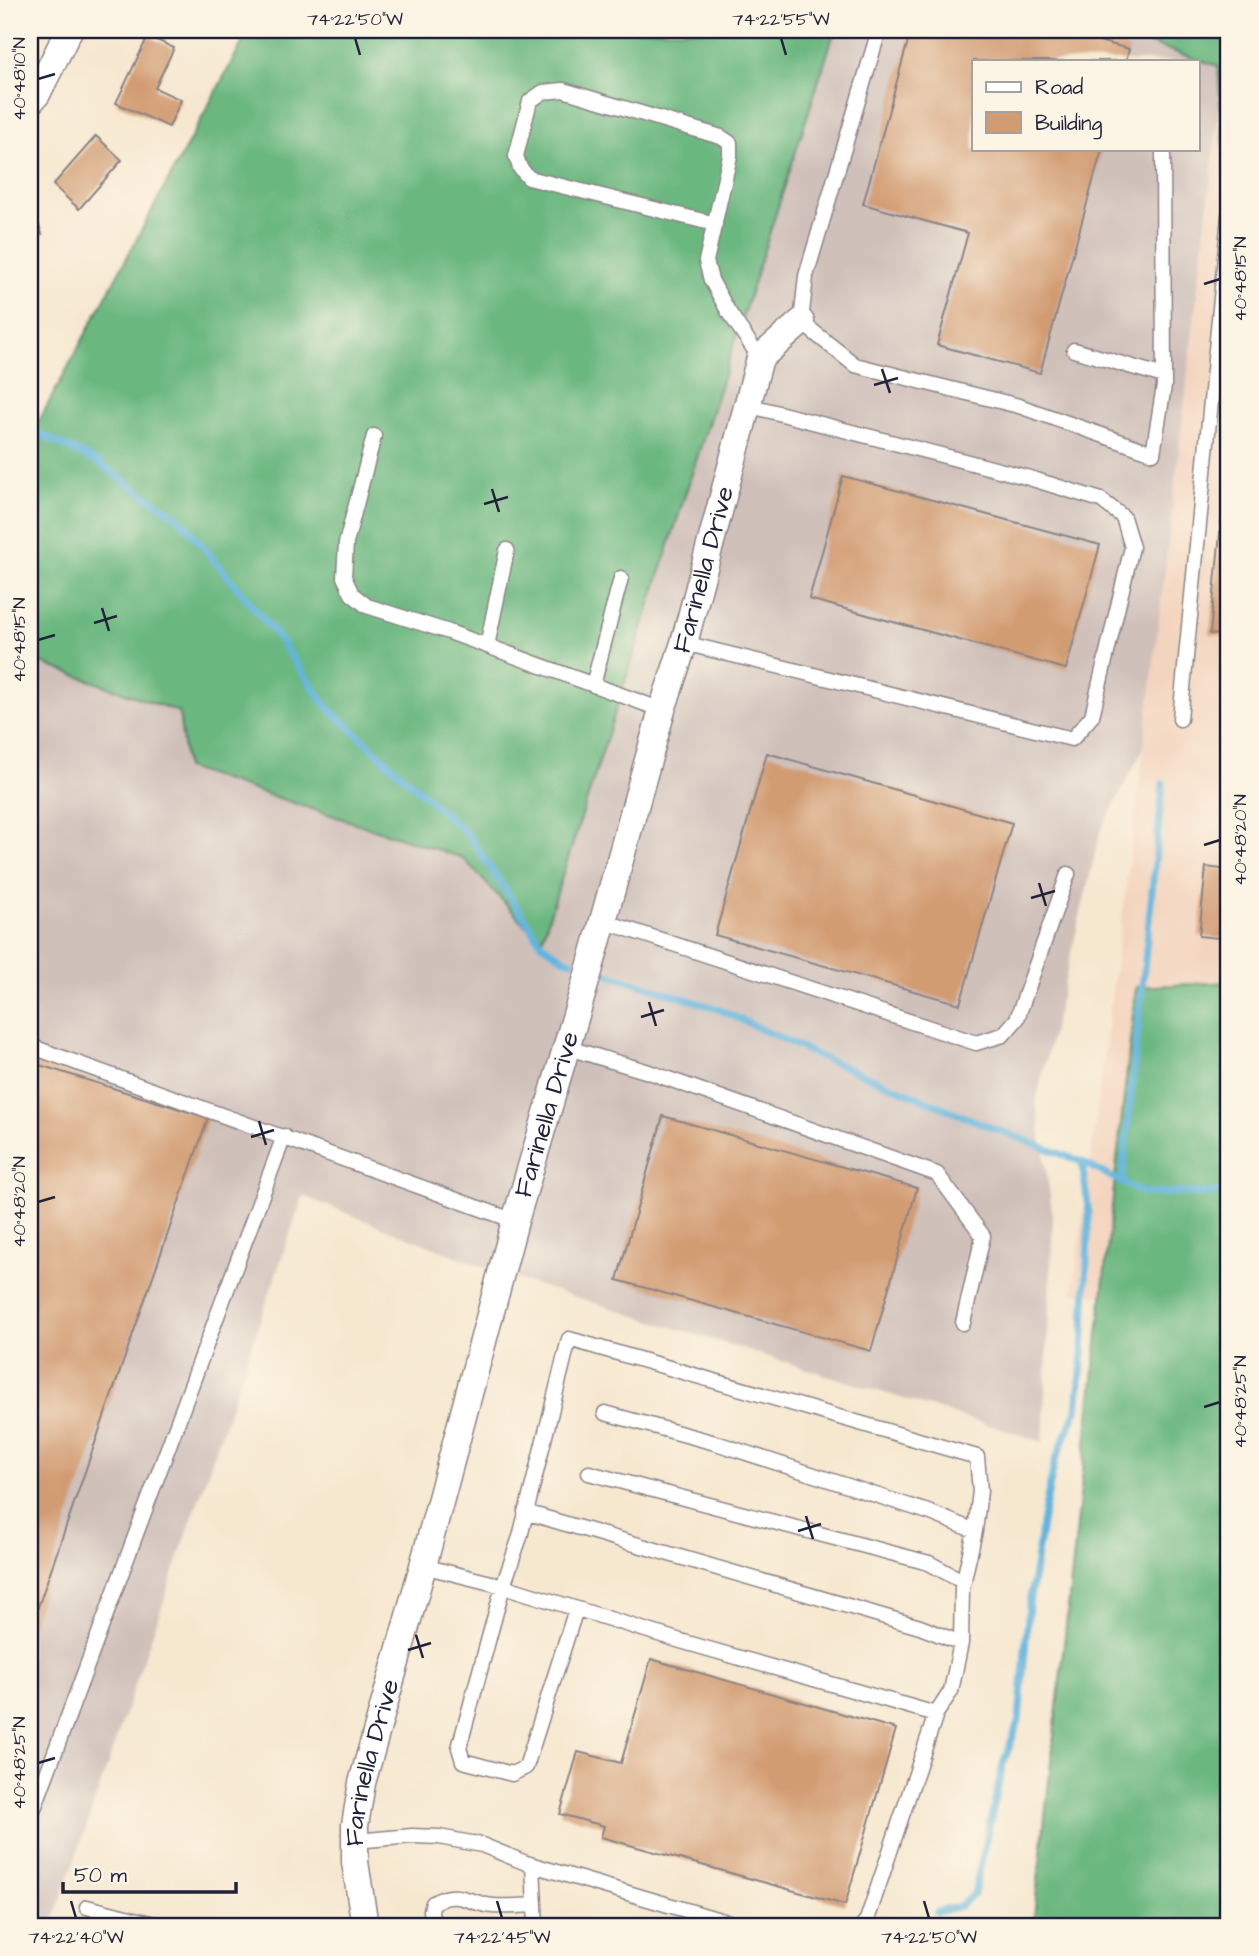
<svg xmlns="http://www.w3.org/2000/svg" width="1259" height="1956" font-family="'Architects Daughter',sans-serif">
	<style>
		.built { fill: #f3d4be }
		.industrial { fill: #cfc0ba; fill-rule: evenodd }
		.forest { fill: #6bb780; stroke: #466c5e; stroke-width: 2 }
		.lines { fill: none; stroke-linecap: round; stroke-linejoin: round }
		.stream { stroke: #63b5de; stroke-width: 7 }
		.building { fill: #d29c73 }
		.service-casing { stroke: #8c8485; stroke-width: 17 }
		.minor-casing { stroke: #8c8485; stroke-width: 29 }
		.service { stroke: #fff; stroke-width: 14 }
		.minor { stroke: #fff; stroke-width: 26 }
		.ticks { fill: none; stroke: #22223b; stroke-width: 2.5 }
		.labels { text-anchor: middle; dominant-baseline: central; stroke-width: 7; stroke-linejoin: round; paint-order: stroke }
		.street-label { font-size: 26px; fill: #22223b; stroke: #fcf5e5 }
		.neatline { fill: none; stroke: #22223b; stroke-width: 2.5 }
		.ticks-label { font-size: 18px; text-anchor: middle; fill: #22223b }
	</style>
	<rect width="100%" height="100%" fill="#fcf5e5"/>
	<filter id="ink" filterUnits="userSpaceOnUse"><feTurbulence type="fractalNoise" baseFrequency=".0143" numOctaves="2"/><feDisplacementMap in="SourceGraphic" scale="14" xChannelSelector="R" yChannelSelector="G"/><feConvolveMatrix kernelMatrix="1 2 1 2 8 2 1 2 1" color-interpolation-filters="sRGB"/></filter>
	<filter id="wash" filterUnits="userSpaceOnUse"><feTurbulence type="fractalNoise" baseFrequency=".00686" numOctaves="4" result="noise"/><feDisplacementMap in="SourceGraphic" scale="28" xChannelSelector="R" yChannelSelector="G"/><feGaussianBlur stdDeviation="1.57" result="paint"/><feColorMatrix in="noise" values="0 0 0 0 0 0 0 0 0 0 0 0 0 0 0 0 0 1.4 0 .05"/><feComposite in="paint" operator="in"/></filter>
	<g filter="url(#wash)">
		<rect width="100%" height="100%" fill="#f6e7cf"/>
		<path class="built" d="M 1229,42 L 1229,1306 L 1073,1293 L 1144,747 Z"/>
		<path class="industrial" d="M 835,30 L 1229,30 L 1144,747 L 1100,832 L 1036,1102 L 1053,1217 L 1043,1442 L 501,1274 L 303,1196 L 52,1926 L 30,1926 L 30,659 L 179,712 L 186,768 L 463,858 L 541,942 ZM 974,61 L 1198,61 L 1198,149 L 974,149 Z"/>
		<path class="forest" d="M 249,30 L 835,30 L 541,942 L 463,858 L 186,768 L 179,712 L 30,659 L 30,434 L 32,434 Z
			M 1108,30 L 1229,30 L 1229,174 L 1225,174 L 1218,66 Z
			M 1229,982 L 1229,1926 L 1033,1926 L 1136,987 Z"/>
		<g class="lines">
			<path class="stream" d="M 30,429 L 97,462 L 180,519 L 270,627 L 328,708 L 467,834 L 542,944 L 563,958 L 572,961
				M 608,974 L 718,1009 L 821,1057 L 980,1123 L 1082,1162 L 1142,1193 L 1229,1193
				M 1122,1183 L 1163,784
				M 937,1912 L 960,1906 L 974,1894 L 1003,1764 L 1019,1720 L 1029,1604 L 1043,1518 L 1055,1461 L 1077,1410 L 1083,1353 L 1089,1213 L 1082,1162"/>
		</g>
		<g id="blocks">
			<path class="building" d="M 911,30 L 1057,30 L 1129,49 L 1126,61 L 974,61 L 974,149 L 1102,149 L 1040,373 L 937,345 L 968,233 L 863,204 Z
				M 148,36 L 174,48 L 155,88 L 181,100 L 169,127 L 116,103 Z
				M 96,136 L 122,160 L 79,209 L 53,185 Z
				M 30,199 L 42,234 L 30,238 Z
				M 1227,463 L 1229,464 L 1229,636 L 1210,634 Z
				M 843,476 L 1100,545 L 1066,669 L 809,599 Z
				M 767,753 L 1012,823 L 960,1004 L 715,935 Z
				M 1206,867 L 1229,870 L 1229,939 L 1199,936 Z
				M 30,1062 L 208,1118 L 30,1630 Z
				M 663,1116 L 917,1188 L 871,1351 L 617,1280 Z
				M 651,1659 L 896,1729 L 845,1905 L 601,1837 L 604,1826 L 560,1814 L 578,1752 L 621,1763 Z"/>
		</g>
	</g>
	<g filter="url(#ink)">
		<use href="#blocks" fill-opacity="0" stroke="#8c8485" stroke-width="2"/>
		<g class="lines">
			<g class="service-casing">
				<path id="service" d="M 879,30 L 806,276 L 801,322 L 855,365 L 1019,406 L 1153,453 L 1164,386 L 1163,149
					M 715,224 L 529,178 L 520,168 L 516,156 L 530,101 L 543,92 L 563,90 L 721,137 L 730,143 L 730,156 L 706,261 L 711,280 L 728,311 L 760,358
					M 1074,350 L 1164,376
					M 374,436 L 346,543 L 344,577 L 352,594 L 367,606 L 449,632 L 662,710
					M 684,643 L 1072,739 L 1092,716 L 1132,547 L 1123,517 L 1101,500 L 1026,477 L 747,405
					M 487,646 L 507,550
					M 593,685 L 621,578
					M 1180,719 L 1229,216
					M 603,921 L 976,1043 L 1003,1035 L 1017,1019 L 1068,874
					M 30,1046 L 515,1221
					M 565,1047 L 649,1072 L 937,1174 L 983,1236 L 963,1323
					M 605,1413 L 719,1444 L 931,1513 L 975,1531
					M 589,1473 L 929,1563 L 964,1582
					M 525,1512 L 920,1627 L 961,1643
					M 423,1566 L 503,1586 L 520,1537 L 569,1339 L 977,1457 L 980,1491 L 975,1531 L 962,1588 L 961,1643 L 951,1691 L 936,1714 L 867,1920 L 862,1926
					M 576,1609 L 526,1767 L 512,1774 L 463,1761 L 459,1748 L 503,1586 L 684,1642 L 936,1714
					M 30,1819 L 284,1136
					M 355,1841 L 412,1836 L 439,1837 L 482,1845 L 526,1863 L 740,1926
					M 533,1865 L 536,1926
					M 87,1907 L 162,1926
					M 432,1926 L 431,1910 L 433,1903 C 459,1888 469,1904 493,1906 C 506,1907 520,1906 534,1905"/>
			</g>
			<g class="minor-casing">
				<g id="minor">
					<path d="M 30,102 L 37,94 L 69,30"/>
					<path id="s1" d="M 365,1926 L 355,1862 L 355,1825 L 362,1783 L 423,1566 L 515,1221 L 589,971 L 662,710 L 684,643 L 760,358 L 801,322"/>
				</g>
			</g>
			<use href="#service" class="service"/>
			<use href="#minor" class="minor"/>
		</g>
	</g>
	<path class="ticks" d="M 355,38 L 360,55M 781,38 L 786,55M 38,79 L 55,74M 1204,284 L 1220,279M 882,369 L 890,393M 874,385 L 898,378M 492,489 L 499,512M 484,504 L 508,497M 102,608 L 109,631M 94,623 L 117,616M 38,640 L 55,635M 1204,845 L 1220,840M 1039,883 L 1046,906M 1031,898 L 1055,891M 649,1002 L 656,1026M 641,1017 L 664,1010M 259,1121 L 266,1145M 251,1137 L 274,1130M 38,1202 L 55,1197M 1204,1407 L 1220,1402M 806,1516 L 813,1539M 798,1531 L 821,1524M 416,1635 L 423,1658M 408,1650 L 431,1643M 38,1763 L 55,1758M 71,1901 L 76,1918M 497,1901 L 502,1918M 924,1901 L 929,1918"/>
	<g class="labels">
		<g class="street-label">
			<text stroke="none"><textPath href="#s1" startOffset="1405">Farinella Drive</textPath></text>
			<text stroke="none"><textPath href="#s1" startOffset="838">Farinella Drive</textPath></text>
			<text stroke="none"><textPath href="#s1" startOffset="166">Farinella Drive</textPath></text>
		</g>
	</g>
	<rect width="1259" height="1956" fill="none" stroke="#fcf5e5" stroke-width="77"/>
	<rect x="972" y="60" width="228" height="91" fill="#fcf5e5" stroke="#a5a1a1" stroke-width="2"/>
	<rect x="986" y="82" width="35" height="10" fill="#ffffff" stroke="#a5a1a1" stroke-width="2"/>
	<text x="1035" y="94" font-size="21" fill="#22223b">Road</text>
	<rect x="986" y="112" width="35" height="21" fill="#d29c73" stroke="#a5a1a1" stroke-width="2"/>
	<text x="1035" y="130" font-size="21" fill="#22223b">Building</text>
	<path d="M63 1882v10h173v-10" fill="none" stroke="#22223b" stroke-width="3.5"/>
	<text x="74" y="1882" font-size="21" fill="#22223b" stroke="#fcf5e5" stroke-width="5" paint-order="stroke">50 m</text>
	<rect x="38" y="38" width="1182" height="1880" class="neatline"/>
	<g class="ticks-label">
		<text x="355" y="25">74°22'50"W</text>
		<text x="781" y="25">74°22'55"W</text>
		<text transform="translate(19 79) rotate(-90)" y="6">40°48'10"N</text>
		<text transform="translate(1240 279) rotate(-90)" y="6">40°48'15"N</text>
		<text transform="translate(19 640) rotate(-90)" y="6">40°48'15"N</text>
		<text transform="translate(1240 840) rotate(-90)" y="6">40°48'20"N</text>
		<text transform="translate(19 1202) rotate(-90)" y="6">40°48'20"N</text>
		<text transform="translate(1240 1402) rotate(-90)" y="6">40°48'25"N</text>
		<text transform="translate(19 1763) rotate(-90)" y="6">40°48'25"N</text>
		<text x="76" y="1943">74°22'40"W</text>
		<text x="502" y="1943">74°22'45"W</text>
		<text x="929" y="1943">74°22'50"W</text>
	</g>
</svg>
